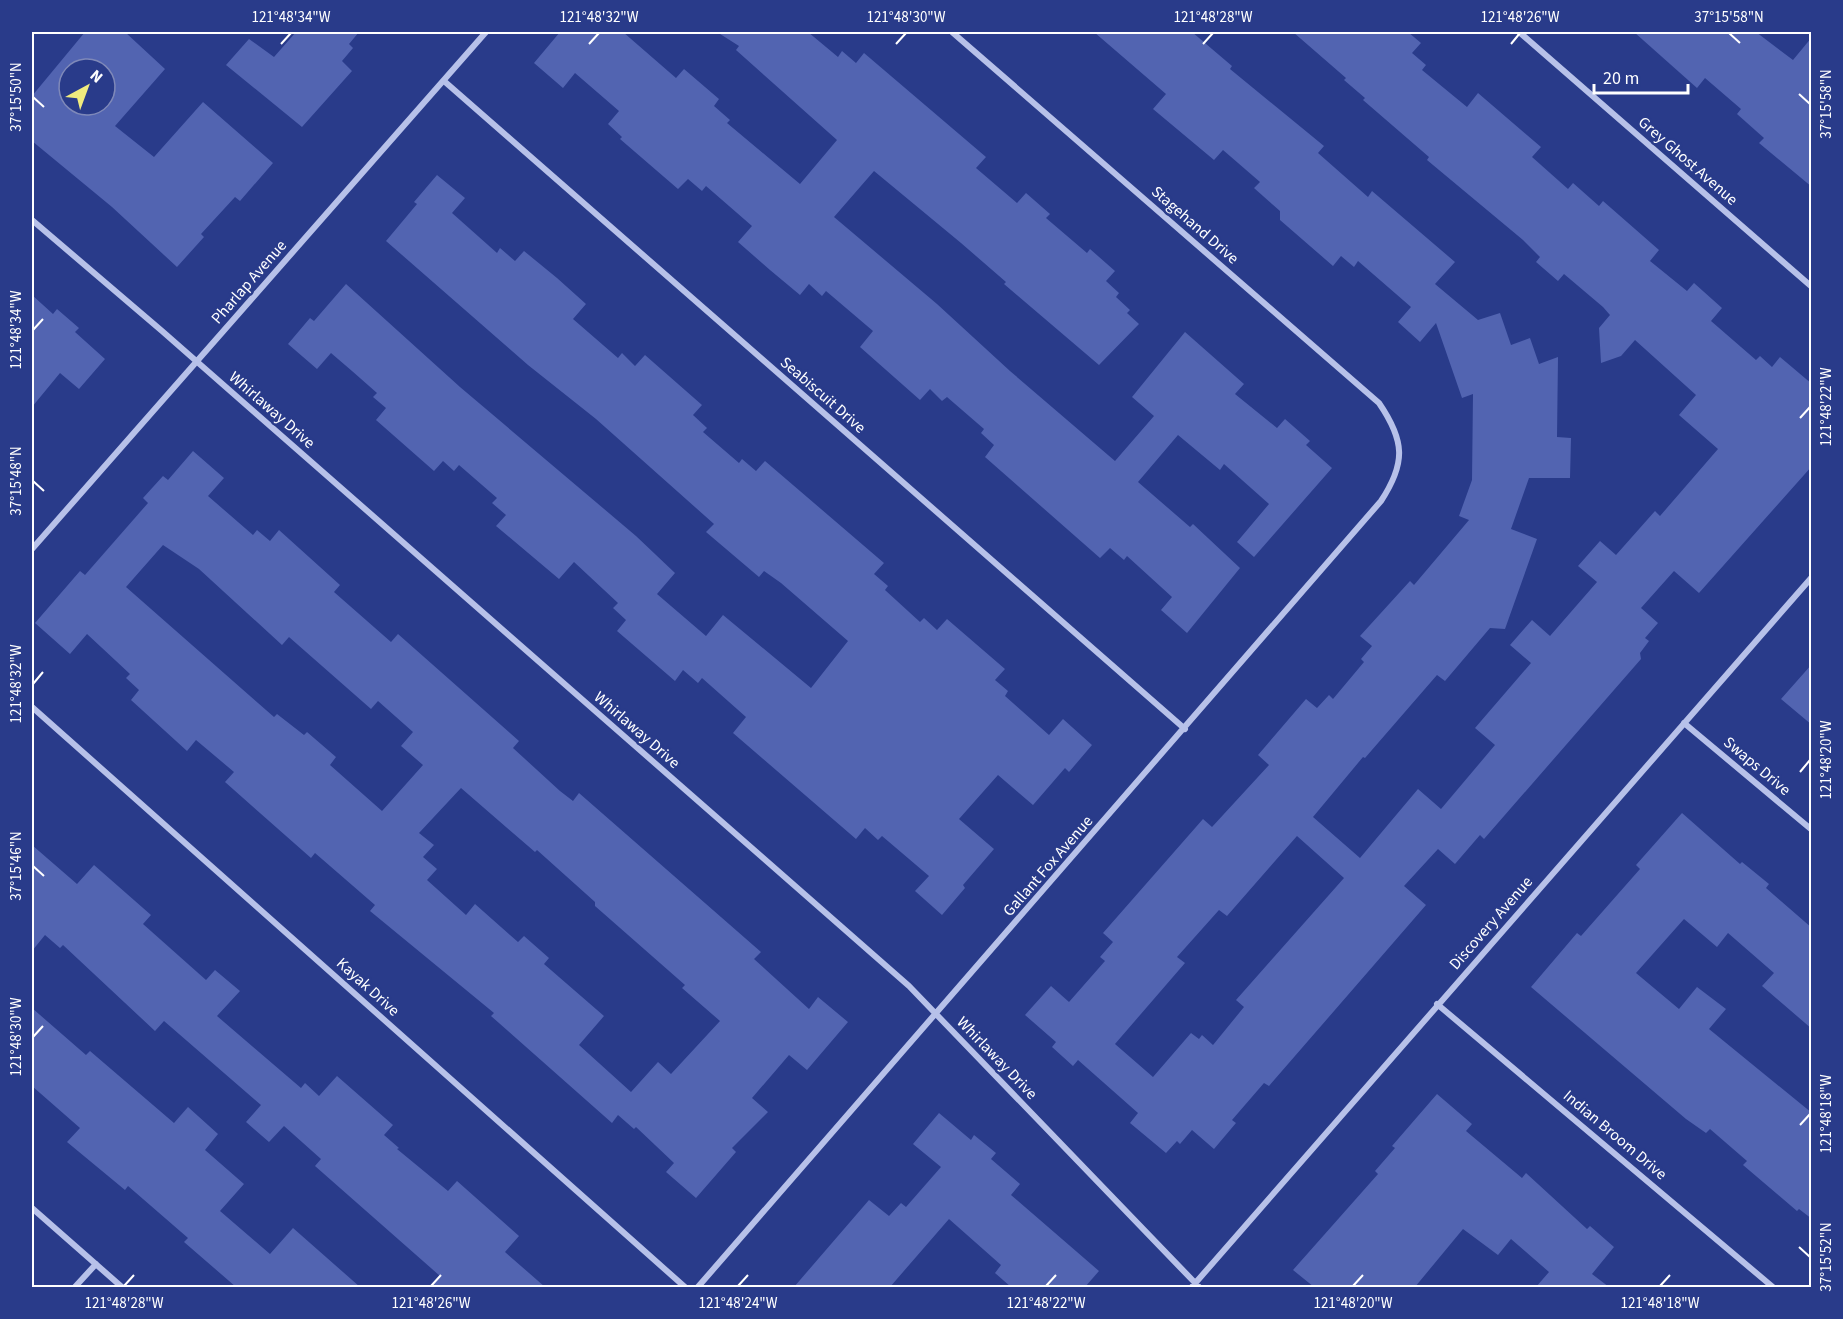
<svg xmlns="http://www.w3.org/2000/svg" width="1843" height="1319" font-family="'Source Sans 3',sans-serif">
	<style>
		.building { fill: #5264b1; fill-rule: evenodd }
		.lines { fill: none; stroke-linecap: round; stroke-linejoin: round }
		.minor { stroke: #b7c1e9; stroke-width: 6 }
		.ticks { fill: none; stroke: #fff; stroke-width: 2 }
		.labels { text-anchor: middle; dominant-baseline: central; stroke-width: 5; stroke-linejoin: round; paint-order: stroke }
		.street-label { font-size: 16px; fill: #fff; stroke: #293b8a }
		.neatline { fill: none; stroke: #fff; stroke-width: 2 }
		.ticks-label { font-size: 15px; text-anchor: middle; fill: #fff }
	</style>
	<rect width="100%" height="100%" fill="#293b8a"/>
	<path class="building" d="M 85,32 L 125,32 L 165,69 L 115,126 L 154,157 L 203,102 L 273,163 L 240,201 L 235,197 L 201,234 L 204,237 L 177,267 L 112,207 L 32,141 L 32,96 ZM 69,69 L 105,69 L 105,105 L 69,105 Z
		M 296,32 L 359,32 L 349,44 L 353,48 L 342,61 L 352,71 L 302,127 L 226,65 L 249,39 L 274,57 Z
		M 560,32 L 623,32 L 676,78 L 684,69 L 719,99 L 714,106 L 730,120 L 727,123 L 800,184 L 837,140 L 736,50 L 739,46 L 717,32 L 808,32 L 838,57 L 842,51 L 856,63 L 864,53 L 986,157 L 976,168 L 1017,203 L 1026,193 L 1050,214 L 1046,218 L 1087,253 L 1090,249 L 1115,271 L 1106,281 L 1119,293 L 1116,297 L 1130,310 L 1127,313 L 1139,324 L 1099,365 L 1004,284 L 1006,282 L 961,243 L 874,171 L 834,217 L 937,304 L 1010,371 L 1115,461 L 1154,416 L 1132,397 L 1185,332 L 1244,384 L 1235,394 L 1277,428 L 1285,419 L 1310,441 L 1306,445 L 1332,468 L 1254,557 L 1237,542 L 1269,504 L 1224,464 L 1220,470 L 1178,435 L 1138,482 L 1190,527 L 1193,524 L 1240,568 L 1187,633 L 1161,610 L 1172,597 L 1127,556 L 1124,560 L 1110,548 L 1100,558 L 985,457 L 994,445 L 981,433 L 984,429 L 947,397 L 942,401 L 930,389 L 920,400 L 860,347 L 873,331 L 826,291 L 822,296 L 809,284 L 800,295 L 770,270 L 738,242 L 752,226 L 706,186 L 702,191 L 688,179 L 678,189 L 620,139 L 622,137 L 608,124 L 619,111 L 575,73 L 563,88 L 534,63 Z
		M 1094,32 L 1192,32 L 1232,66 L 1230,69 L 1324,146 L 1318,153 L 1368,197 L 1372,191 L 1455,262 L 1435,284 L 1478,320 L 1500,313 L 1511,345 L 1530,338 L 1539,364 L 1558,357 L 1557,437 L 1571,438 L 1570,478 L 1529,478 L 1511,529 L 1537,539 L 1505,629 L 1490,628 L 1445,681 L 1437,675 L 1365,758 L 1363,757 L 1313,817 L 1360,858 L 1418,789 L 1441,809 L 1495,745 L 1475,728 L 1531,663 L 1510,645 L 1532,620 L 1550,636 L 1597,582 L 1578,566 L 1600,541 L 1616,555 L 1655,511 L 1660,516 L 1718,449 L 1679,415 L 1696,395 L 1635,340 L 1621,356 L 1601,363 L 1599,328 L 1610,315 L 1603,307 L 1564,274 L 1558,281 L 1536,262 L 1540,257 L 1523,240 L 1427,160 L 1429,157 L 1363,100 L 1365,98 L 1344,80 L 1346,78 L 1293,32 L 1408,32 L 1421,43 L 1412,53 L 1426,65 L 1422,70 L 1467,107 L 1478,93 L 1541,147 L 1532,157 L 1568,189 L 1573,183 L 1599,206 L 1603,201 L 1659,250 L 1650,261 L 1687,291 L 1694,283 L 1722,308 L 1711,321 L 1756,360 L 1760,356 L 1772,367 L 1780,357 L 1812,384 L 1812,466 L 1699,593 L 1674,571 L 1641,608 L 1658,623 L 1645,638 L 1649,641 L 1640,653 L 1641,659 L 1484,839 L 1480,835 L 1455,864 L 1438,849 L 1404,886 L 1426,905 L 1269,1086 L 1264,1083 L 1232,1120 L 1236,1123 L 1214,1149 L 1192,1130 L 1180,1144 L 1177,1141 L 1166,1153 L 1130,1123 L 1138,1113 L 1078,1060 L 1073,1066 L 1052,1047 L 1056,1042 L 1025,1015 L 1051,986 L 1069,1002 L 1105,961 L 1100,957 L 1113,942 L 1103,933 L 1203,819 L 1212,827 L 1269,765 L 1258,755 L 1306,699 L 1317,708 L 1329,695 L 1333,699 L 1364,662 L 1361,659 L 1372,646 L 1360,636 L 1410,581 L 1414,585 L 1469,520 L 1459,516 L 1472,480 L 1473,394 L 1462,398 L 1436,323 L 1420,342 L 1398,322 L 1411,307 L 1358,261 L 1354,267 L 1341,256 L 1333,266 L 1280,220 L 1280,211 L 1254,188 L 1260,182 L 1223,150 L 1214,160 L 1153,109 L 1166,94 ZM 1297,836 L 1344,878 L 1236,1000 L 1244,1007 L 1213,1045 L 1202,1035 L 1199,1039 L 1191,1033 L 1153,1077 L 1115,1044 L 1185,963 L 1177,957 L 1219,910 L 1227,916 Z
		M 1634,32 L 1756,32 L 1793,60 L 1812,37 L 1812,187 L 1759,143 L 1764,138 L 1737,114 L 1741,109 L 1705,78 L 1697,88 Z
		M 437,175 L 465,198 L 452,213 L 497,253 L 500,248 L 515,261 L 524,251 L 557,278 L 586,304 L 573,319 L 618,358 L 622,353 L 635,366 L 645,355 L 702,405 L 693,415 L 707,428 L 703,432 L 739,463 L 742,459 L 756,471 L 765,461 L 884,563 L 874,574 L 888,586 L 885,590 L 920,622 L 924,618 L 937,630 L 947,619 L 1005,669 L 995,680 L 1008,691 L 1005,696 L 1049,735 L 1063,719 L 1092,745 L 1069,772 L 1065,768 L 1033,805 L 998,775 L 959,819 L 994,849 L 963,885 L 965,888 L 942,915 L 915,891 L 929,876 L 882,836 L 878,840 L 865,828 L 856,839 L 733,733 L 746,717 L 702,678 L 698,683 L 683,670 L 675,681 L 617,631 L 626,620 L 613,608 L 618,603 L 574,562 L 559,579 L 496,526 L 506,515 L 492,503 L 497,498 L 459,465 L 454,471 L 443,461 L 434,471 L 376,420 L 386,408 L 373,397 L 377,393 L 352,371 L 331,353 L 317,369 L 288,344 L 310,318 L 314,321 L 346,284 L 460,387 L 636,536 L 675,573 L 657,594 L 706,636 L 723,615 L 811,688 L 848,641 L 781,583 L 764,571 L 759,577 L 706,532 L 714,524 L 596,419 L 528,365 L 386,241 L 417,204 L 414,202 Z
		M 32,295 L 53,314 L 57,309 L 79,328 L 75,332 L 105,359 L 79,389 L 60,373 L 32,407 Z
		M 193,451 L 224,478 L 208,496 L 253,535 L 257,530 L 270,541 L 279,530 L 340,585 L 334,592 L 391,642 L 398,634 L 519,741 L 513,748 L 560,791 L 573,801 L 579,793 L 761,952 L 754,959 L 809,1009 L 818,997 L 848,1022 L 807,1070 L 789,1055 L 752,1098 L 768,1112 L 732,1148 L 736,1152 L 696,1198 L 666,1172 L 674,1163 L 636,1127 L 634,1129 L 618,1115 L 612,1123 L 491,1016 L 494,1013 L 370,911 L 375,905 L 315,853 L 311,858 L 225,782 L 234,772 L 196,740 L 187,751 L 131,700 L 139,690 L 126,678 L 130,674 L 87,634 L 70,654 L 35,623 L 80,571 L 85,575 L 148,503 L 143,498 L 163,476 L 168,480 ZM 163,545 L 199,569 L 282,645 L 289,637 L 371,709 L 378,701 L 413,732 L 401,746 L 423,765 L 382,811 L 330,765 L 336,757 L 307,732 L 304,735 L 277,714 L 274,717 L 126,587 ZM 461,788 L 535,852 L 537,850 L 595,902 L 595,906 L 685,985 L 682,988 L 720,1021 L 671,1074 L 658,1062 L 631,1092 L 579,1045 L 604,1016 L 544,964 L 549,958 L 524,936 L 518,942 L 475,904 L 466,915 L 427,880 L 437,869 L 423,857 L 434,845 L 419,833 Z
		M 1812,664 L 1812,725 L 1781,699 Z
		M 1682,813 L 1740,864 L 1742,862 L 1769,884 L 1766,888 L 1812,928 L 1812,1029 L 1762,986 L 1774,973 L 1728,933 L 1717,947 L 1684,919 L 1636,973 L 1679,1009 L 1697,987 L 1726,1009 L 1709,1029 L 1812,1113 L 1812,1219 L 1799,1209 L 1797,1211 L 1743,1165 L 1747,1161 L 1710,1129 L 1706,1133 L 1686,1119 L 1531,987 L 1577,933 L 1581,936 L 1640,869 L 1636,865 Z
		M 32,845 L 77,884 L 94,865 L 151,915 L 143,924 L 206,980 L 215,970 L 240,991 L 217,1016 L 301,1088 L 305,1083 L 319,1096 L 337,1076 L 393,1125 L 384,1135 L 399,1148 L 397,1149 L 448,1191 L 457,1181 L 519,1236 L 505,1252 L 545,1287 L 429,1287 L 440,1276 L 315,1166 L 321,1159 L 284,1126 L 269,1142 L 246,1122 L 261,1105 L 164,1021 L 155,1031 L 63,945 L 60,948 L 45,935 L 32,951 Z
		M 32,1008 L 86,1055 L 90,1051 L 174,1123 L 188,1107 L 218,1134 L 205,1150 L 244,1184 L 220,1211 L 270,1254 L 293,1228 L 360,1287 L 236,1287 L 184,1242 L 188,1238 L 128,1186 L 125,1190 L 67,1142 L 80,1128 L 32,1086 Z
		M 1437,1094 L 1472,1124 L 1466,1131 L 1522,1178 L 1526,1173 L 1587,1229 L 1590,1226 L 1614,1247 L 1592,1274 L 1609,1287 L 1536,1287 L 1549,1272 L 1511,1239 L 1498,1255 L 1463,1229 L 1415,1287 L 1314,1287 L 1293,1270 L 1378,1174 L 1375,1171 L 1395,1148 L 1392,1146 Z
		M 939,1113 L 971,1140 L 974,1135 L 996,1153 L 991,1159 L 1020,1184 L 1011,1195 L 1099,1271 L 1085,1287 L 1011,1287 L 995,1273 L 1001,1265 L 949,1219 L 890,1287 L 794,1287 L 869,1200 L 889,1216 L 901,1203 L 906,1207 L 941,1167 L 913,1144 Z"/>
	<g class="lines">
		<path class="minor" d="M 1519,32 L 1812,287
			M 444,81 L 1185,729
			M 32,220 L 162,331 L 909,986 L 1200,1288
			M 32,549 L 486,32
			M 32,707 L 686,1288
			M 1684,723 L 1812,830
			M 1437,1004 L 1774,1288
			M 32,1208 L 123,1288
			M 74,1288 L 96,1264
			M 697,1288 L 1381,501 C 1406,463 1405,441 1379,403 L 952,32
			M 1191,1288 L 1812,577"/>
	</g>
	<path class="ticks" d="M 1729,33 L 1740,43M 281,44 L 291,33M 589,44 L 599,33M 896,44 L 906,33M 1203,44 L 1213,33M 1511,44 L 1520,33M 1799,94 L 1810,104M 33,97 L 44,107M 33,330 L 43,319M 1800,418 L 1810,407M 33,481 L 44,491M 33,684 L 43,672M 1800,772 L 1810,760M 33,866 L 44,876M 33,1037 L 43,1026M 1800,1125 L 1810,1114M 1799,1247 L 1810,1257M 124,1286 L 134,1275M 431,1286 L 441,1275M 738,1286 L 748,1275M 1046,1286 L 1056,1275M 1353,1286 L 1363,1275M 1660,1286 L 1670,1275"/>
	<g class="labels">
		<g class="street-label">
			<text transform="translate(1688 161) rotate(41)">Grey Ghost Avenue</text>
			<text transform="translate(1195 225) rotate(41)">Stagehand Drive</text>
			<text transform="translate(249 282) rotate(-49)">Pharlap Avenue</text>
			<text transform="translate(823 395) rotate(41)">Seabiscuit Drive</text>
			<text transform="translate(272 410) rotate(41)">Whirlaway Drive</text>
			<text transform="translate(637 730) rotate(41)">Whirlaway Drive</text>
			<text transform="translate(1757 766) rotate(40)">Swaps Drive</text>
			<text transform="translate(1048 866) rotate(-49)">Gallant Fox Avenue</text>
			<text transform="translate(1491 923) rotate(-49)">Discovery Avenue</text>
			<text transform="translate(368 987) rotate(42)">Kayak Drive</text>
			<text transform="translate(997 1058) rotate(46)">Whirlaway Drive</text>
			<text transform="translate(1615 1135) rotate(40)">Indian Broom Drive</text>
		</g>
	</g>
	<rect width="1843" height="1319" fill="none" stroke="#293b8a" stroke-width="66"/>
	<g transform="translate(87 87) rotate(41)"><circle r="28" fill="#293b8a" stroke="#7f89b9" stroke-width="1.5"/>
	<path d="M0-4.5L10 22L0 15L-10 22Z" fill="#f0eb7e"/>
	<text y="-9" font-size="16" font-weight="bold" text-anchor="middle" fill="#ffffff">N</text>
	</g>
	<path d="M1594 84v9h94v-9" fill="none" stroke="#ffffff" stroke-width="3"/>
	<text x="1603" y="84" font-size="18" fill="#ffffff" stroke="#293b8a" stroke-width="4.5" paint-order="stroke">20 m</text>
	<rect x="33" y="33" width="1777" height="1253" class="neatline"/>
	<g class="ticks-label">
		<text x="291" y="22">121°48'34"W</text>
		<text x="599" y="22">121°48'32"W</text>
		<text x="906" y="22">121°48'30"W</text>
		<text x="1213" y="22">121°48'28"W</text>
		<text x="1520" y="22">121°48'26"W</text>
		<text x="1729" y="22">37°15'58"N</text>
		<text transform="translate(16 97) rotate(-90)" y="5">37°15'50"N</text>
		<text transform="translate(1826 104) rotate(-90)" y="5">37°15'58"N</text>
		<text transform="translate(16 330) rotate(-90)" y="5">121°48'34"W</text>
		<text transform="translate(1826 407) rotate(-90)" y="5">121°48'22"W</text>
		<text transform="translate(16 481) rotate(-90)" y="5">37°15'48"N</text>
		<text transform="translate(16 684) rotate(-90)" y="5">121°48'32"W</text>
		<text transform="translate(1826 760) rotate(-90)" y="5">121°48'20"W</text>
		<text transform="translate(16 866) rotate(-90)" y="5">37°15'46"N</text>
		<text transform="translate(16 1037) rotate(-90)" y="5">121°48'30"W</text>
		<text transform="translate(1826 1114) rotate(-90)" y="5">121°48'18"W</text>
		<text transform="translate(1826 1257) rotate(-90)" y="5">37°15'52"N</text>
		<text x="124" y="1308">121°48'28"W</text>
		<text x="431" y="1308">121°48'26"W</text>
		<text x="738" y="1308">121°48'24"W</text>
		<text x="1046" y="1308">121°48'22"W</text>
		<text x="1353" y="1308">121°48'20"W</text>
		<text x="1660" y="1308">121°48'18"W</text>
	</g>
</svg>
